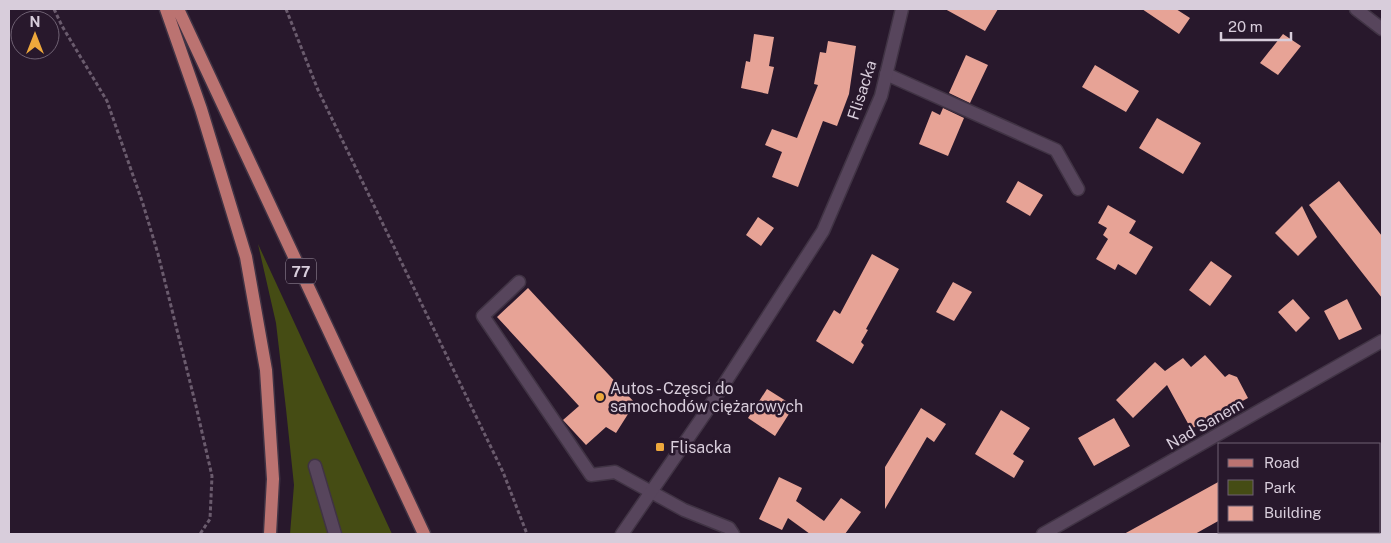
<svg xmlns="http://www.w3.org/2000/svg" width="1391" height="543" font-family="'Public Sans',sans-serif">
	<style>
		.green { fill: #454c14 }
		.building { fill: #e7a396 }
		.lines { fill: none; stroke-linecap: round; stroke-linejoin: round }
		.lane-casing { stroke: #403344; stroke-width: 15 }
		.street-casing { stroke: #403344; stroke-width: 15 }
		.primary-casing { stroke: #403344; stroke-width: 15 }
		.path { stroke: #6a5b6d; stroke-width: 3; stroke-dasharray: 4 2.5; stroke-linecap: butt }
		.lane { stroke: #57455c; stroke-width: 12 }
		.street { stroke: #57455c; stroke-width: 12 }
		.primary { stroke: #bb7371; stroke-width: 12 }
		.poi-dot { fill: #eea83c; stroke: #28182c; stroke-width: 2 }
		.labels { text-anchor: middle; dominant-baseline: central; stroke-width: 5; stroke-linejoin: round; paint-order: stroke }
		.shield { fill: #28182c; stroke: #a397a6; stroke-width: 1 }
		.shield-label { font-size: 15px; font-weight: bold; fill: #d8cddb }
		.street-label { font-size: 16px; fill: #d8cddb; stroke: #28182c }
		.poi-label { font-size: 16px; fill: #d8cddb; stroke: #28182c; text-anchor: start }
	</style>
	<rect width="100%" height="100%" fill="#28182c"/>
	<path class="green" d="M 258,244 L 392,534 L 290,534 L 294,485 L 286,409 L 276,323 Z"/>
	<path class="building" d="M 945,9 L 998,9 L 985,31 Z
		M 1142,9 L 1176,9 L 1190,18 L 1179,34 Z
		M 754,34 L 774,37 L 769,66 L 774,67 L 768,94 L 741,88 L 746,61 L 750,62 Z
		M 1283,34 L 1301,46 L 1278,75 L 1260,63 Z
		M 828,41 L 856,46 L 849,94 L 837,126 L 823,121 L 798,187 L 772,177 L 782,152 L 765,145 L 772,129 L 797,138 L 818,85 L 814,84 L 820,52 L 826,53 Z
		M 966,55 L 988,65 L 970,103 L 949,93 Z
		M 1095,65 L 1139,91 L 1126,112 L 1082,87 Z
		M 943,108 L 964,118 L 948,156 L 919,144 L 932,111 L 940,115 Z
		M 1157,118 L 1201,143 L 1183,174 L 1139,148 Z
		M 1018,181 L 1043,195 L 1030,216 L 1006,202 Z
		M 1339,181 L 1382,236 L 1382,298 L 1309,205 Z
		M 1108,205 L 1136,221 L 1129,233 L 1153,247 L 1136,275 L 1118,264 L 1115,270 L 1096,259 L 1108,239 L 1103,235 L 1107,228 L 1098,223 Z
		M 1302,206 L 1317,237 L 1298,256 L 1275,233 Z
		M 758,217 L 774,228 L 761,246 L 746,235 Z
		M 872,254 L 899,269 L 866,329 L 868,330 L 861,342 L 864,345 L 853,364 L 816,341 L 834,310 L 840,314 Z
		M 1211,261 L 1232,276 L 1210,306 L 1189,290 Z
		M 953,282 L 972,292 L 954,321 L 936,312 Z
		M 528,288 L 635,403 L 616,433 L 606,427 L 586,445 L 563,420 L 579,406 L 497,317 Z
		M 1293,299 L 1310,318 L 1296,332 L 1278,312 Z
		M 1347,299 L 1362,329 L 1339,340 L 1324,311 Z
		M 1205,355 L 1225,377 L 1229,374 L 1237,377 L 1248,398 L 1191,429 L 1167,385 L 1133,418 L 1116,400 L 1155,362 L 1165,371 L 1183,358 L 1191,367 Z
		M 767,389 L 794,406 L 775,436 L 748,418 Z
		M 921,408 L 946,424 L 934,442 L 927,437 L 885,509 L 885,467 Z
		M 1001,410 L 1030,428 L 1013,454 L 1024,461 L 1014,478 L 975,454 Z
		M 1114,418 L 1130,446 L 1094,466 L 1078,438 Z
		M 779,477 L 802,488 L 796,501 L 824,521 L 841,498 L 861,512 L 845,534 L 810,534 L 788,518 L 782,530 L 759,519 Z
		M 1220,481 L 1220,520 L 1195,534 L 1124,534 Z"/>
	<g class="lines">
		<g class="lane-casing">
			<path id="lane" d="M 886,74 L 1056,150 L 1078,189
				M 519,282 L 483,316 L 591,475 L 615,472 L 684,510 L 729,528 L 733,534
				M 315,466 L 335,534"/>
		</g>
		<g class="street-casing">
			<path id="street" d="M 1356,9 L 1382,29
				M 622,534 L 706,412 L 823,231 L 881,96 L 902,9
				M 1043,534 L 1382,341"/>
		</g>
		<g class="primary-casing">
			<path id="primary" d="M 166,9 L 201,109 L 246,257 L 266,370 L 273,479 L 270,534
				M 178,9 L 424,534"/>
		</g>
		<path class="path" d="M 54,9 L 62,26 L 107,101 L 143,204 L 158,254 L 196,406 L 212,476 L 210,519 L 200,534
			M 286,9 L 318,90 L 503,472 L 527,534"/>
		<use href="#lane" class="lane"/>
		<use href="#street" class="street"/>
		<use href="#primary" class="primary"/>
	</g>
	<g class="poi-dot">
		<circle cx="600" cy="397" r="5"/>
		<rect x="655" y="442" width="10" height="10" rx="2.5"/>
	</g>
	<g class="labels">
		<rect class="shield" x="286" y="258.5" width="30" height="25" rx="4"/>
		<g class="shield-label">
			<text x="301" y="271">77</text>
		</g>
		<g class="street-label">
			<text transform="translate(862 90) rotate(-72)">Flisacka</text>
			<text transform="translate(1205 424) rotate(-30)">Nad Sanem</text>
		</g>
		<g class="poi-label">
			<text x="610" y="388">Autos - Częsci do<tspan x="610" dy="18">samochodów ciężarowych</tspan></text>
			<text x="670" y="447">Flisacka</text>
		</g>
	</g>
	<rect width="1391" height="543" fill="none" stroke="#d8cddb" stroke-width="20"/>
	<rect x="1218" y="443" width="162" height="90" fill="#28182c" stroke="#6e6072"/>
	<rect x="1228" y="459" width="25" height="8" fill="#bb7371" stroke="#6e6072"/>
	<text x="1264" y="468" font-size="15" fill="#d8cddb">Road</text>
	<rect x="1228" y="480" width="25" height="15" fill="#454c14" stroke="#6e6072"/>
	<text x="1264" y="493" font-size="15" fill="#d8cddb">Park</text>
	<rect x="1228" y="506" width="25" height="15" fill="#e7a396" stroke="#6e6072"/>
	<text x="1264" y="518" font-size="15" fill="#d8cddb">Building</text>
	<g transform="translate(35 35)"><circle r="24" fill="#28182c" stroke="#6e6072"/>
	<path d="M0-4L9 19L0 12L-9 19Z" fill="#eea83c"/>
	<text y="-8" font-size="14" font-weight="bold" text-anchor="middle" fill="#d8cddb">N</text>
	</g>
	<path d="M1221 32v8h70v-8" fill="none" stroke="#d8cddb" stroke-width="2.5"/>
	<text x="1228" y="32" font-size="15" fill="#d8cddb" stroke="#28182c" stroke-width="4" paint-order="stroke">20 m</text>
</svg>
